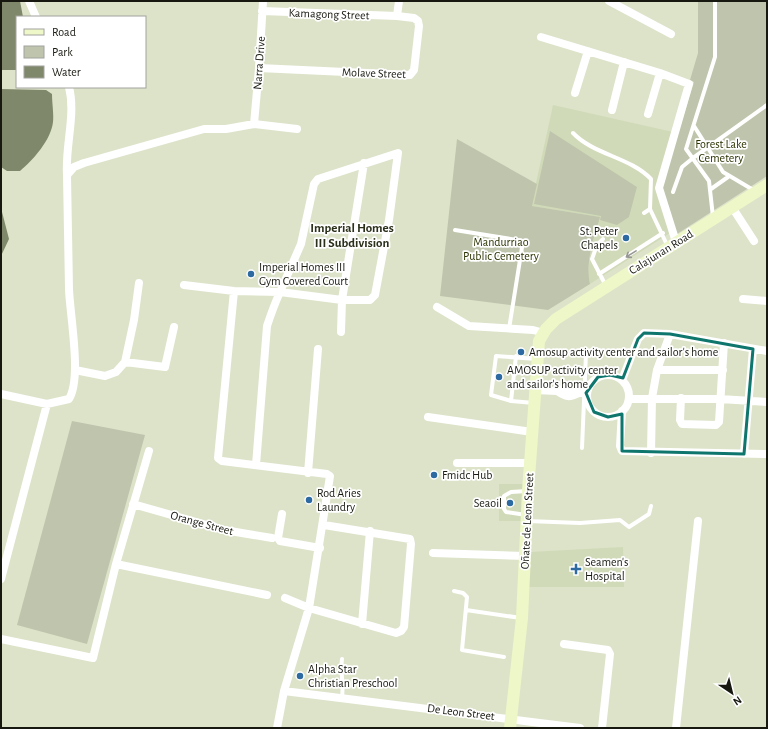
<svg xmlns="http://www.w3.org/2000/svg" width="768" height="729" font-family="'Alegreya Sans',sans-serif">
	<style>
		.built { fill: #d1dab8 }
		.green { fill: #bec5ac }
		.water { fill: #80886b }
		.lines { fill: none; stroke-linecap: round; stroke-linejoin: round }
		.service { stroke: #fff; stroke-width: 4 }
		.minor { stroke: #fff; stroke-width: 8 }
		.secondary { stroke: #eef7c8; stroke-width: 12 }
		.oneway { stroke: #979893 }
		.marked { fill: none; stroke: #0f766e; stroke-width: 3; stroke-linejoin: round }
		.poi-dot { fill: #2d6aa1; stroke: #fff; stroke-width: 1.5 }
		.labels { text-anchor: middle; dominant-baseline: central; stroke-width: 3.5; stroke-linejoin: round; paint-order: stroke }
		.street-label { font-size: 12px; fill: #171910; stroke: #fff }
		.park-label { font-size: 12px; fill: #2a3300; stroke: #fff }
		.poi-label { font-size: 12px; fill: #171910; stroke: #fff; text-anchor: start }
		.neighbourhood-label { font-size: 13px; font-weight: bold; fill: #2b301b; stroke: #fff }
	</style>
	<rect width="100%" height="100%" fill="#dce3c9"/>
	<path class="built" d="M 553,105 L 673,132 L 670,233 L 590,284 L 588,275 L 590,256 L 599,217 L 531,206 Z
		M 499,484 L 524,484 L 524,521 L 499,521 Z
		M 623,547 L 624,587 L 528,587 L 530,552 Z"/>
	<path class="green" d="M 698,1 L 767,1 L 767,176 L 677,234 L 662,186 L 694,82 L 690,80 L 698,53 Z
		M 550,131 L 637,187 L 629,217 L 617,225 L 600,220 L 601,216 L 534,204 Z
		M 457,139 L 537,184 L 532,206 L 600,217 C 594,238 585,262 590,284 L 548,310 L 440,296 Z
		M 72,421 L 145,435 L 87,644 L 17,625 Z"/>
	<path class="water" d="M 1,1 L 20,1 L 23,17 L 17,17 L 17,70 L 1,70 Z
		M 1,89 L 46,90 L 52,94 C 52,103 54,115 53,122 C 51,140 33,160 20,171 L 7,171 L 1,167 Z
		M 1,208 L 9,239 L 1,256 Z"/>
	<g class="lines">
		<path class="service" d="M 694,126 L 723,172 L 755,191
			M 573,133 C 594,155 630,157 651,179 L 650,209 L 668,247
			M 711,189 L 728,177
			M 673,192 L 682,167 L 693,158 L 767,105
			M 644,213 L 650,209
			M 713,217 L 709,181 L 686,149 L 715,57 L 715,1
			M 455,230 L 523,241 L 509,329
			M 603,239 L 597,245 L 592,259 L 606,286
			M 599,274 L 663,233
			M 511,401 L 516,356
			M 534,403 L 511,401 L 491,395 L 496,356 L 537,359
			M 582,448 L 586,353
			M 526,515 L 506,512 L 504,509 L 504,496 L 511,492 L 527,491
			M 527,521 L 580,523 L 620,520 L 629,527 L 649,514 L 651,506
			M 454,591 L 463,593 L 467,597 L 462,650 L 504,657
			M 466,610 L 521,618
			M 342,659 C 340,673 344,683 342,697"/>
		<path class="minor" d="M 29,1 L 36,17
			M 609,1 L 671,34
			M 397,16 L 399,1
			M 541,37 L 660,73 L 689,84 L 659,188 L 676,242
			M 259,68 L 410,75 L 414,70 L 419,26 L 418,21 L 414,18 L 397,16 L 262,11
			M 575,93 L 588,51
			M 612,110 L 624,62
			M 648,114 L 660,73
			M 254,124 L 259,68 L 263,1
			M 67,175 C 65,146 76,115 69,87
			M 732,207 L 754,241
			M 184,285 L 234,291 L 280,292 L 342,300 L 370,300 L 375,295 L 389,220 L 398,153 L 318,179 L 314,184 L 301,244 L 280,292 C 275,303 271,314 267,326 L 256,465
			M 234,291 L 218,458 L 222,461 L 327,474 L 330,476 L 309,608 L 284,691 L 277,728
			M 743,299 L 767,301
			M 437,307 L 469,326 L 533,330 L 544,333
			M 341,332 L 342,300 L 364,163
			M 125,362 L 165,367 L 174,327
			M 75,370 L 105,376 L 116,372 L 125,362 L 134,320 L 139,283
			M 657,370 L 723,370
			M587 396a21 21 0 1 1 42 0a21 21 0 1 1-42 0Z
			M 622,380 L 638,339 L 644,333 L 670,334 L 767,351
			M 535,390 L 557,391 L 566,388 L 579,393 L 586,393
			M 557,391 C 566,397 569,398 579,393
			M 1,394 L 47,404 L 69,399 C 82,378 70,316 69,289 C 68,251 68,213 67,175 L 74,167 L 84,163 L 204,129 L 226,129 L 254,124 L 297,129
			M 681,398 L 680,420 L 682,424 L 716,425 L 719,422 L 724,343
			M 629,399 L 720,399 L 767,402
			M 622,411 L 620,446 L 622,451 L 767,454
			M 428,417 L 532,432
			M 651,453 L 652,398 L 657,370 L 670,334
			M 744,454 L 753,349
			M 457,463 L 530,463
			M 308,473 L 318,349
			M 133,504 L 224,530 L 272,538
			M 282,514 L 278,538 L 280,541 L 320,548
			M 433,553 L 526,556
			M 116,564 L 267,595
			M 1,579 L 47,404
			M 285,598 L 309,608 L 396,633 L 401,631 L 404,627 L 411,544 L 410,539 L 324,525
			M 362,624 L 370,531
			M 1,639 L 93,658 L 116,564 L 149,451
			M 564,644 L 608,650 L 610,654 L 602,728
			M 284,691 L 580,728
			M 676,728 L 698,521"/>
		<path class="secondary" d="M 510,728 L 522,618 L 528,491 L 539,341 L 546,329 L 556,319 L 767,185"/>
	</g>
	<defs><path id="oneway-shaft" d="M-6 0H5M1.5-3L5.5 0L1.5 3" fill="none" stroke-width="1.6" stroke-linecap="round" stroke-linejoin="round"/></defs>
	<use class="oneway" href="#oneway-shaft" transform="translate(631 254) rotate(148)"/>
	<path class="marked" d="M 644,333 L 670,334 L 753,349 L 744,454 L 622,451 L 622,414 L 608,417 L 594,412 L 586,393 L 598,377 L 610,375 L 623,378 L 638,339 Z"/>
	<g class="poi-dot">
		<circle cx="626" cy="238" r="4"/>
		<circle cx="251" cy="274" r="4"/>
		<circle cx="521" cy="352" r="4"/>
		<circle cx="499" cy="377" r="4"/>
		<circle cx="434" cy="475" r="4"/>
		<circle cx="309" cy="500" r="4"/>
		<circle cx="510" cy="503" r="4"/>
		<path d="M574 563h4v4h4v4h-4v4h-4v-4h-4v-4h4z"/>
		<circle cx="300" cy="676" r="4"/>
	</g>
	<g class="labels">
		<g class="street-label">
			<text transform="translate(329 14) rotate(2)">Kamagong Street</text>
			<text transform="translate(259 63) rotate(-86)">Narra Drive</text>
			<text transform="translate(374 73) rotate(2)">Molave Street</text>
			<text transform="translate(661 252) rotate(-32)">Calajunan Road</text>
			<text transform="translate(527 521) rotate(-87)">Oñate de Leon Street</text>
			<text transform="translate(202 523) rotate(15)">Orange Street</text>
			<text transform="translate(461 712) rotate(7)">De Leon Street</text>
		</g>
		<g class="park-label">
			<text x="721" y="144">Forest Lake<tspan x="721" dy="14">Cemetery</tspan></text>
			<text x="501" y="242">Mandurriao<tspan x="501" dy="14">Public Cemetery</tspan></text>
		</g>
		<g class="poi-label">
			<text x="618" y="231" text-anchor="end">St. Peter<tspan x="618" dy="14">Chapels</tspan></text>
			<text x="259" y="267">Imperial Homes III<tspan x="259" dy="14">Gym Covered Court</tspan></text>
			<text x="529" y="352">Amosup activity center and sailor's home</text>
			<text x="507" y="370">AMOSUP activity center<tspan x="507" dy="14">and sailor's home</tspan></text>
			<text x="442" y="475">Fmidc Hub</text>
			<text x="317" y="493">Rod Aries<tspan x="317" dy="14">Laundry</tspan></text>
			<text x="502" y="503" text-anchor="end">Seaoil</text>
			<text x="585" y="562">Seamen's<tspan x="585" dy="14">Hospital</tspan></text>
			<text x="308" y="669">Alpha Star<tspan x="308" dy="14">Christian Preschool</tspan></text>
		</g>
		<g class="neighbourhood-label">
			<text x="352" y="228">Imperial Homes<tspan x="352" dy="15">III Subdivision</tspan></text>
		</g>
	</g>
	<rect width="768" height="729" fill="none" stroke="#171910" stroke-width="4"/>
	<rect x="16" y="16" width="130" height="72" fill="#ffffff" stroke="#a2a39f"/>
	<rect x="24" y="29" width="20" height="6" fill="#eef7c8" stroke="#a2a39f"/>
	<text x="52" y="36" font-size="12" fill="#171910">Road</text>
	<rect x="24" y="46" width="20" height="12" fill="#bec5ac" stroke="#a2a39f"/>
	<text x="52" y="56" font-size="12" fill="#171910">Park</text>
	<rect x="24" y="66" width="20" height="12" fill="#80886b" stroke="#a2a39f"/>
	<text x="52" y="76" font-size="12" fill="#171910">Water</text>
	<g transform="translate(732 693) rotate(145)" stroke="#ffffff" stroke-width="3" paint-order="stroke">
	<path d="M0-3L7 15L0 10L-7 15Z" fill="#171910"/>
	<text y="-6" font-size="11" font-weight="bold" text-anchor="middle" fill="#171910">N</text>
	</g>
</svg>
